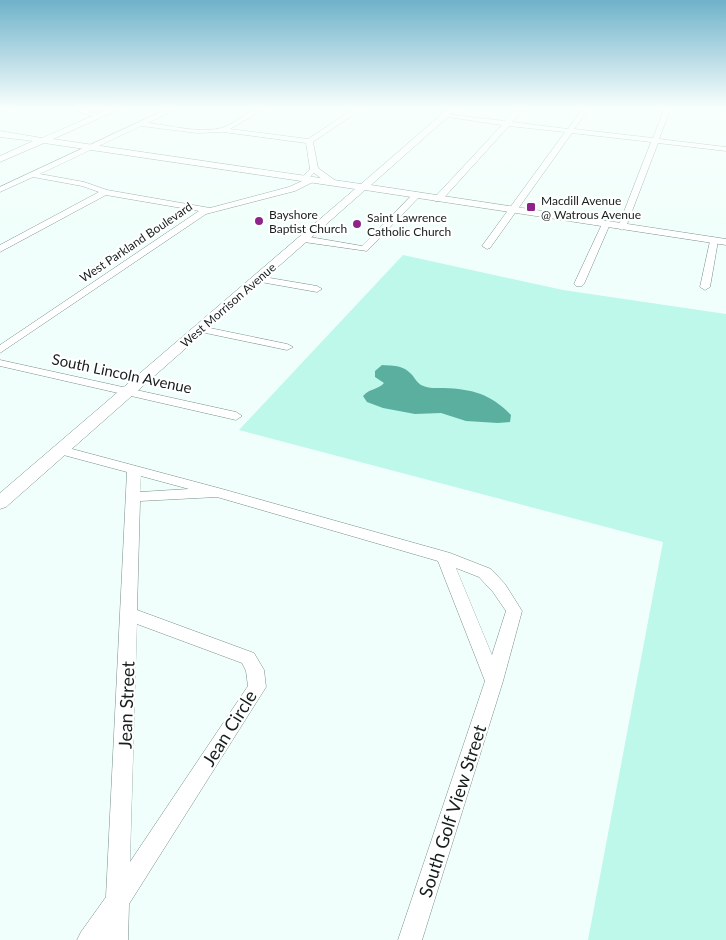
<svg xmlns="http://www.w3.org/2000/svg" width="726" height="940" font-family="Lato,sans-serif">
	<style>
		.green { fill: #bdf8eb }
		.water { fill: #5baf9e }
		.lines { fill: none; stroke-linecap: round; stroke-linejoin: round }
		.minor-casing { stroke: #798f8a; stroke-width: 1 }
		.tertiary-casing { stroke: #798f8a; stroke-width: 1 }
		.minor { fill: #fff; fill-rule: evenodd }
		.tertiary { fill: #fff; fill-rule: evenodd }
		.poi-dot { fill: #8c2489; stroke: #fff; stroke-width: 2 }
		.labels { text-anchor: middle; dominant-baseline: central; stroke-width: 4.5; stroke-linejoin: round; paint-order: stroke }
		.far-poi-label { font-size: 12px; fill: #161f1d; stroke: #fff; text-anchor: start }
		.far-street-label { font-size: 12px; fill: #161f1d; stroke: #fff }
		.street-label { font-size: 15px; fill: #161f1d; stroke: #fff }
		.near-street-label { font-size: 18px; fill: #161f1d; stroke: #fff }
	</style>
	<rect width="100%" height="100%" fill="#f0fffb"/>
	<path class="green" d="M 403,255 L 563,290 L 726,314 L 726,940 L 588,940 L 663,542 L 239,430 Z"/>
	<path class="water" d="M 382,365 C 395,366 404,365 413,376 C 415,379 418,383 421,385 C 428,389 437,388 444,388 C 472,389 491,394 511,415 L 510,422 L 498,423 L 466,421 L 441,413 L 415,414 L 383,408 L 367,402 L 363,396 C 370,388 378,390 384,383 L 375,377 L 375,371 Z"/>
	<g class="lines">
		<g class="minor-casing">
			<path id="minor" d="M 12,107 L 11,108 L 0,112 L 0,108 Z
				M 90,107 L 112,108 L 115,110 C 108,114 97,109 88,112 L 102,115 L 103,116 L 100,118 L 78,112 Z
				M 171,107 L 179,107 L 148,123 C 168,125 201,134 221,128 C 238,124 249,107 267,107 L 230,129 L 308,139 L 357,107 L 364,107 L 313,142 L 318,168 L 336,181 L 336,185 L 330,185 L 314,173 L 309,178 L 313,178 L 313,182 L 295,191 L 206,214 L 0,353 L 0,345 L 199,211 L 106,195 L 0,252 L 0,245 L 99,192 L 82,186 L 33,177 L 0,192 L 0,187 ZM 141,126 L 197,133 L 223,132 L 306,143 L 310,169 L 300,179 L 302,181 L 289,187 L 210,208 L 107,190 L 84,182 L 40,174 Z
				M 518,107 L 525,107 L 512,122 L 568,129 L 584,107 L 590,107 L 574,129 L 653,138 L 665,107 L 671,107 L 659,139 L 726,147 L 726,151 L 658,143 L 626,227 L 622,230 L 618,227 L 651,142 L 572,133 L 490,248 L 487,249 L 482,246 L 565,132 L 509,126 L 441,201 L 435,201 L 435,197 L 502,125 L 441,116 L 444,114 L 505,121 Z
				M 414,193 L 421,195 L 367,251 L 304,242 L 300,239 L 304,236 L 362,246 Z
				M 606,221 L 610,224 L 584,284 L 582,286 L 576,286 L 574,284 L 602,224 Z
				M 714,238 L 718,241 L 710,287 L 705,290 L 700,287 L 710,241 Z
				M 258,276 L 317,286 L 322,289 L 317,292 L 255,281 L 253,279 Z
				M 200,326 L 287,344 L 293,347 L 287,350 L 196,331 L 195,329 L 196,327 Z
				M 0,360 L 236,412 L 242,416 L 236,420 L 0,366 Z
				M 61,446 L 222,489 L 450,553 L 491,569 L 505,584 L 522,611 L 503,681 L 422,940 L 398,940 L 485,681 L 438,561 L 217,497 L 140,501 L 137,610 L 254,653 L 264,670 L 266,687 L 129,904 L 128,940 L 77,940 L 81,932 L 106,897 L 127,472 L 56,453 L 54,450 L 56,447 ZM 141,476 L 189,489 L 140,492 ZM 456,568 L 479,577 L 493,592 L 506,611 L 492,655 ZM 137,624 L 242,663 L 246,671 L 248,686 L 130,862 Z"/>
		</g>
		<g class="tertiary-casing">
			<path id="tertiary" d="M 113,107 L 124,107 L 53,139 L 361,184 L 450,107 L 459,107 L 371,185 L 726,239 L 726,245 L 365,190 L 6,507 L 0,509 L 0,493 L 355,189 L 44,143 L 0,162 L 0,156 L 33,141 L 0,137 L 0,131 L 42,138 Z"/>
		</g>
		<use href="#minor" class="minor"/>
		<use href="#tertiary" class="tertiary"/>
	</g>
	<linearGradient id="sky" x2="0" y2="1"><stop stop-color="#6fb2ca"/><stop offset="0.45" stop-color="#f8fffd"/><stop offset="1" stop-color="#f8fffd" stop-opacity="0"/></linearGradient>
	<rect width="726" height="239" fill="url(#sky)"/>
	<g class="poi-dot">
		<rect x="526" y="202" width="10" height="10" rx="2.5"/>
		<circle cx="259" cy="221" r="5"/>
		<circle cx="357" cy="224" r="5"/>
	</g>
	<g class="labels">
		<g class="far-poi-label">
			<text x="541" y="200">Macdill Avenue<tspan x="541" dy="14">@ Watrous Avenue</tspan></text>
			<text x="269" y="214">Bayshore<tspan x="269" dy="14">Baptist Church</tspan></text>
			<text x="367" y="217">Saint Lawrence<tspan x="367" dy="14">Catholic Church</tspan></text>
		</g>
		<g class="far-street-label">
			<text transform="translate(136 242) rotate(-34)">West Parkland Boulevard</text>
			<text transform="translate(228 305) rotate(-41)">West Morrison Avenue</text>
		</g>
		<g class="street-label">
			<text transform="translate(122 373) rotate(12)">South Lincoln Avenue</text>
		</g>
		<g class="near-street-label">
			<text transform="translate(126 705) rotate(-88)">Jean Street</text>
			<text transform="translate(229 728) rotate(-58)">Jean Circle</text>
			<text transform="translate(452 811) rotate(-72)">South Golf View Street</text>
		</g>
	</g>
</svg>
